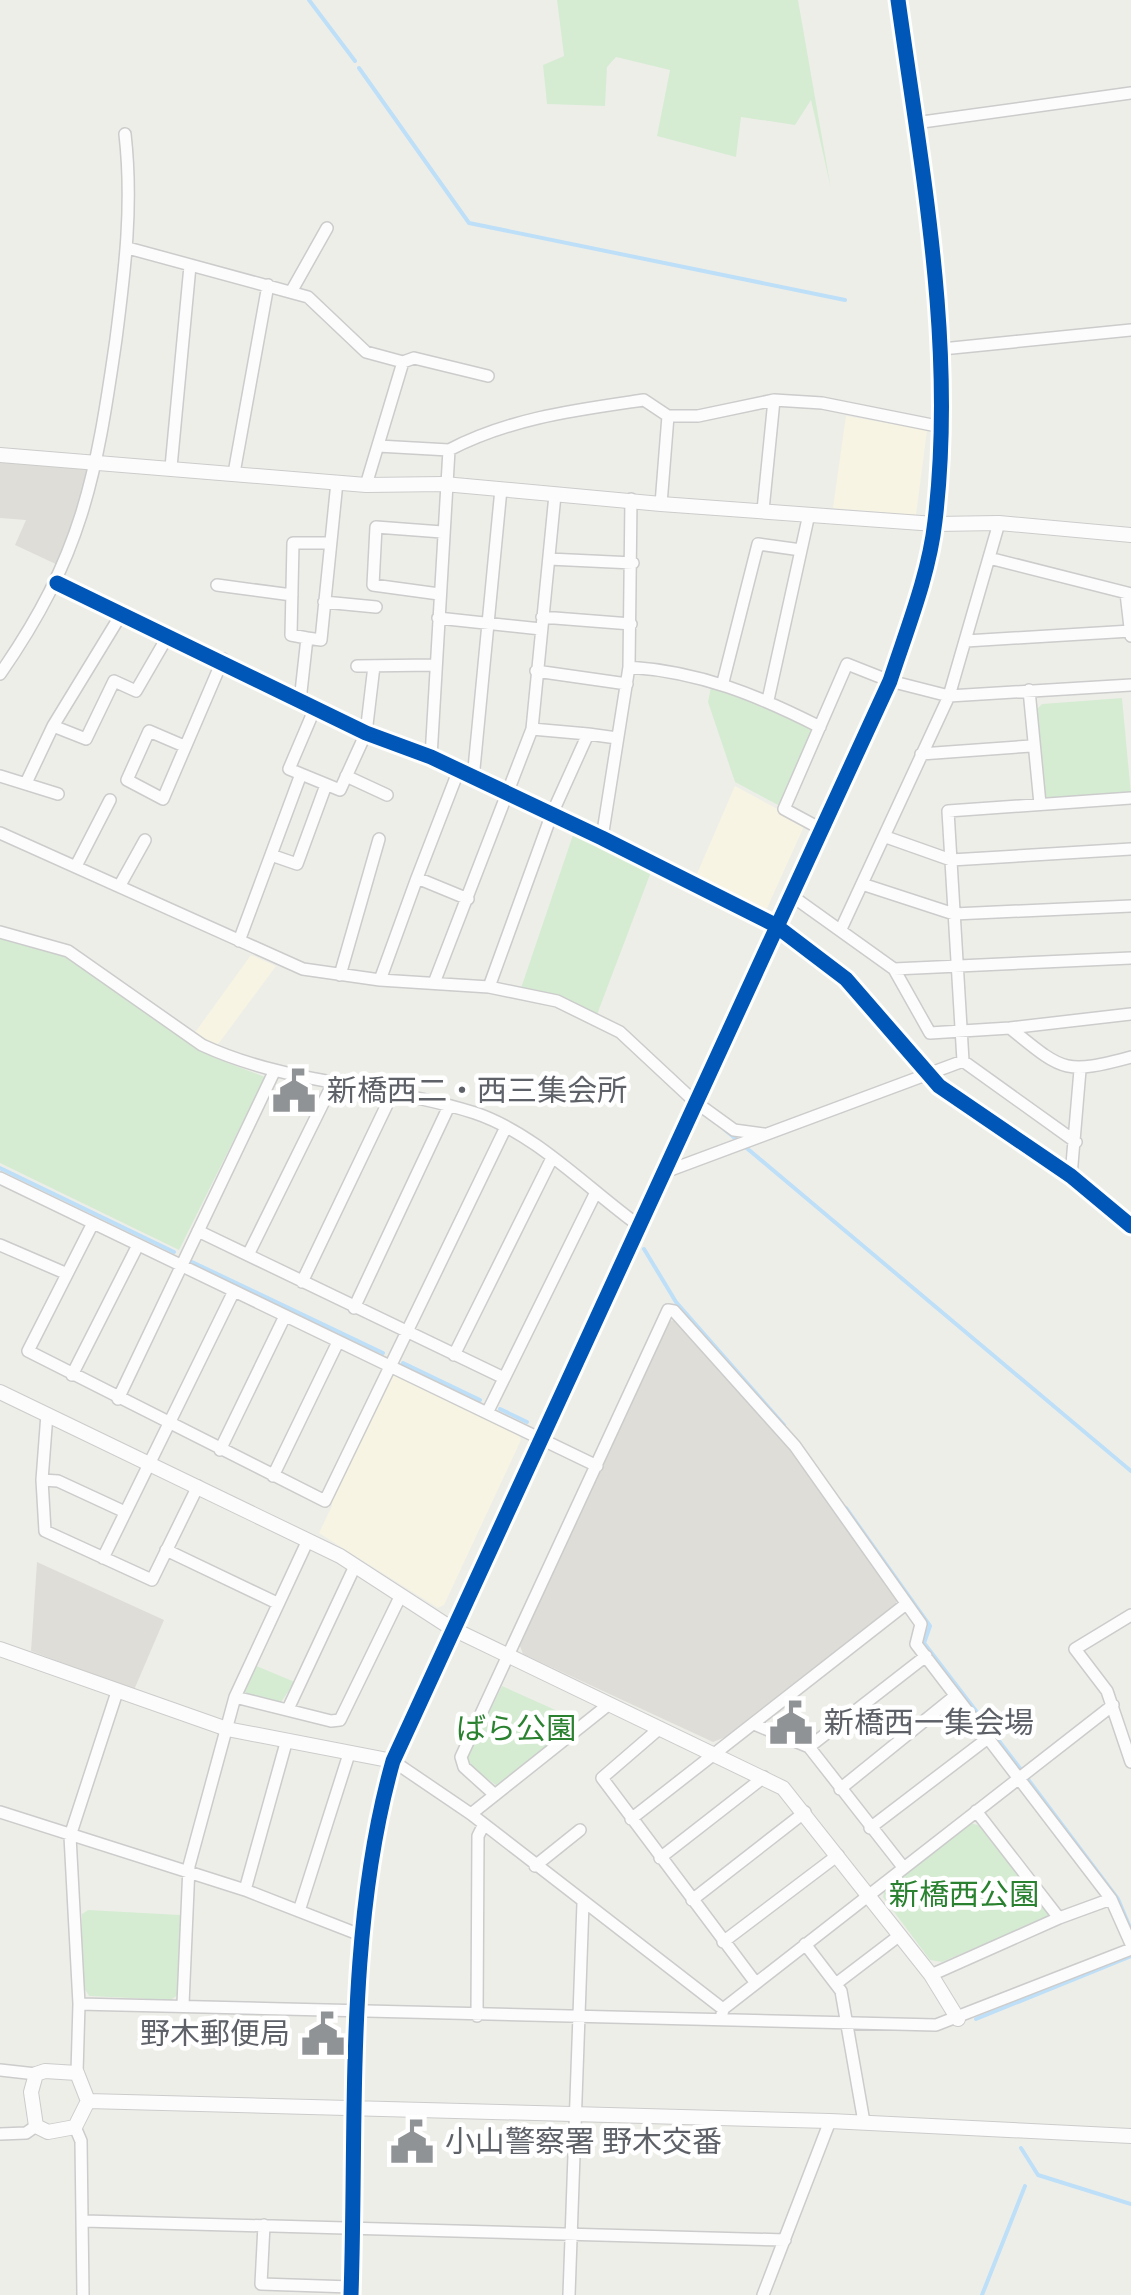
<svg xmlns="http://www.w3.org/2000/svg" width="1131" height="2295" font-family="'Fira Sans Condensed','Noto Sans JP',sans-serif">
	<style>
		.commercial { fill: #f7f4e3 }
		.education { fill: #dfddd7 }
		.green { fill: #d5ecd3 }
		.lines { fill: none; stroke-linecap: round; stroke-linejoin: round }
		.stream { stroke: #bedff8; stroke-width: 4 }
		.minor-casing { stroke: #cbcccb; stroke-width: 14 }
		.tertiary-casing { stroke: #cbcccb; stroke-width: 16 }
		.minor { stroke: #fcfcfc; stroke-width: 11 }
		.tertiary { stroke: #fcfcfc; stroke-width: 14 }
		.cycleway-casing { stroke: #fff; stroke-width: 21 }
		.cycleway { stroke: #0057b8; stroke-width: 15 }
		.labels { text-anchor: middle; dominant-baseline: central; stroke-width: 9; stroke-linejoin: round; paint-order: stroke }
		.poi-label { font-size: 30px; fill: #5e6268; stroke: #fff; text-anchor: start }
		.park-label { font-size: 30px; fill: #2a8230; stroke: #fff }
	</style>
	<rect width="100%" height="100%" fill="#eeeee9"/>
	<path class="commercial" d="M 846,416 L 927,430 L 916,515 L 833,508 Z
		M 735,786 L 805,824 L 763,917 L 693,883 Z
		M 251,955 L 276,966 L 216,1047 L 194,1034 Z
		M 399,1373 L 519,1434 L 521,1440 L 444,1605 L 438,1608 L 319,1533 L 332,1506 L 329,1499 L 391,1377 Z"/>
	<path class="education" d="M 0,461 L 93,466 L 60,566 L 15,545 L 26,520 L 0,518 Z
		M 677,1320 L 790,1447 L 898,1598 L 895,1607 L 733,1734 L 713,1742 L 523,1654 L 520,1646 L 666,1321 Z
		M 37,1562 L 164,1620 L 134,1690 L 31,1651 Z"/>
	<path class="green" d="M 557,0 L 798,0 L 831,189 L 811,100 L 795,125 L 741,117 L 736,157 L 657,136 L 670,70 L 616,57 L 607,67 L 605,106 L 547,104 L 543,65 L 564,56 Z
		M 712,682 L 813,730 L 780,806 L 735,782 L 708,702 Z
		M 1122,698 L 1131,794 L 1050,800 L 1045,797 L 1037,709 L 1042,704 Z
		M 574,832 L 651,872 L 595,1020 L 519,994 Z
		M 0,937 L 65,956 L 212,1057 L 265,1077 L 179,1250 L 0,1163 Z
		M 254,1665 L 295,1682 L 281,1702 L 247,1695 L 243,1688 Z
		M 502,1686 L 580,1721 L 497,1786 L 469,1765 L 466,1758 Z
		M 970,1823 L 978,1825 L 1051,1916 L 942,1962 L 930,1960 L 883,1897 L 885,1886 Z
		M 88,1910 L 181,1915 L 179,1994 L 171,2000 L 89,1996 L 82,1984 L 82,1914 Z"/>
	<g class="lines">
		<path class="stream" d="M 309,0 L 355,61
			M 359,68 L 469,223 L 845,300
			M 724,1129 L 1131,1471
			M 0,1168 L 174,1252
			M 644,1249 L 676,1302 L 784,1425
			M 192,1262 L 383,1353
			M 403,1363 L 480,1400
			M 500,1409 L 527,1422
			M 846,1508 L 930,1626 L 924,1643 L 1022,1771
			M 1027,1778 L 1118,1899 L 1131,1930
			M 976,2019 L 1131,1956
			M 1021,2148 L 1038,2175 L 1131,2204
			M 982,2295 L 1025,2186"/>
		<g class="minor-casing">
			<path id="minor" d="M 915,123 L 1131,93
				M 128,248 L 308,297 L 366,352 L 403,362 L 366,485
				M 291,292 L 327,228
				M 942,349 L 1131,330
				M 403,362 L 414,358 L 488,376
				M 668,416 L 698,416 L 774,400
				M 378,446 L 449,450 L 431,757
				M 449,450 C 510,418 576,410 644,400 L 668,416 L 661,504
				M 171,467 L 190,266
				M 234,473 L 268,285
				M 763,510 L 774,400 L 822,403 L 942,427
				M 989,558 L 1131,594
				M 549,559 L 633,563
				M 57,583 L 366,733 L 431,757 L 602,838 L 775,925 L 846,979 L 939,1086 L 1071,1176 L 1131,1226
				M 217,585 L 292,595
				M 1126,593 L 1131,636
				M 439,594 L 373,585 L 376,527 L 442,532
				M 324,602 L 376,607
				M 122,613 L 53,726 L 86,739 L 114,681 L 136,691 L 169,634
				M 542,617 L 631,624
				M 438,618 L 541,629
				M 307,638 L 291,635 L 293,543 L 330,543
				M 966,641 L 1131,631
				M 357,666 L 435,665
				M 629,667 C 701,672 757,695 820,727
				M 536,671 L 627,684
				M 0,674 C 82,556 96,478 116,339 C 125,269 133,205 125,134
				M 723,682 L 758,544 L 801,550
				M 1029,690 L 1040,804
				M 768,700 L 809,514
				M 300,701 L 307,638 L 321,640 L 337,482
				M 588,734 L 617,738
				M 184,746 L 149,731 L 127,780 L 163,799 L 223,659
				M 921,754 L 1031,746
				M 301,774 L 289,769 L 315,708
				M 0,776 L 58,794
				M 346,776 L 387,795
				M 473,779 L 501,489
				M 26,783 L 53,726
				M 823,830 L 784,809 L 847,664 L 890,681 L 949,696 L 1131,685
				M 0,833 L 303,969 L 380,980 L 489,987 L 557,1001 L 620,1032 L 694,1101 L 734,1130 L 764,1134
				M 886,837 L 951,860 L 1131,849
				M 602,838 L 629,667 L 631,499
				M 271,855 L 297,864 L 326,785
				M 76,866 L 110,800
				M 417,878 L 458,772
				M 862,884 L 954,914 L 1131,906
				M 120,885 L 145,840
				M 792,896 L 894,969 L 930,1033 L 1010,1028 C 1063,1071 1064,1075 1131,1057
				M 841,929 L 949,696 L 999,523
				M 0,932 L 68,951 L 202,1045 C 288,1085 385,1084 475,1113 C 535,1133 587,1188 638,1225
				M 239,941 L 301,774 L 340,790 L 366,733 L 374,666
				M 894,969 L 1131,958
				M 340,975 L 379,839
				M 380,980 L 417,878 L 468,899
				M 434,983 L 532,729 L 555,495
				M 489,987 L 551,816 L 588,734 L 532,729
				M 1010,1028 L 1131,1014
				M 963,1061 L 948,811 L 1131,798
				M 665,1172 L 963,1061 L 1076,1142
				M 1071,1176 L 1080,1070
				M 0,1178 L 597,1466
				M 93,1223 L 28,1351 L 325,1501 L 506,1127
				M 198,1231 L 504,1378
				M 0,1245 L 65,1273
				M 248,1255 L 333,1083
				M 302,1282 L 393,1092
				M 354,1308 L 449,1106
				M 454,1355 L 551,1160
				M 72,1375 L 138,1245
				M 118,1399 L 274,1072
				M 488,1411 L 595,1194
				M 47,1414 L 42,1480 L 45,1531 L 152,1580 L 198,1486
				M 220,1450 L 285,1316
				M 273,1476 L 338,1342
				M 42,1480 L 58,1481 L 125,1512
				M 166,1550 L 277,1603
				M 103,1558 L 234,1291
				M 1131,1615 L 1075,1649 L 1107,1691 L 1131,1762
				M 235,1697 L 331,1721 L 340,1720 L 400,1597
				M 288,1709 L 355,1566
				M 754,1724 L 809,1747 L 903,1867
				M 660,1728 L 602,1778 L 755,1982
				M 809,1747 L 926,1656
				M 393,1761 L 471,1814 L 723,2009 L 722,2014
				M 840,1789 L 955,1696
				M 495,1795 L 464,1767 L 461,1757 L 668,1310 L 674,1311 L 795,1446 L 921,1624 L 916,1644 L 1111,1899 L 1131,1944
				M 976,1811 L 1059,1918 L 1111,1899
				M 0,1812 L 245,1890 L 363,1936
				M 471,1814 L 608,1705
				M 631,1819 L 906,1604
				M 870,1828 L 988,1738
				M 660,1858 L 764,1777
				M 535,1866 L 580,1830
				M 245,1890 L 286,1743
				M 692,1900 L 805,1812
				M 299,1911 L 349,1754
				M 723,1942 L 838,1855
				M 805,1944 L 841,1991 L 864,2122
				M 931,1975 L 1059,1918
				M 837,1983 L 900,1935
				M 79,2004 L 936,2025 L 1131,1949
				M 183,2004 L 189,1866 L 235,1697 L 308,1540
				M 723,2009 L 1113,1705
				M 477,2016 L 478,1836 L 483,1826
				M 0,2070 L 36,2074
				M 77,2073 L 79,2004 L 70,1836 L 117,1692
				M 75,2127 L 81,2141 L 83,2295
				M 0,2134 L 26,2133 L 36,2126
				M 84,2221 L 785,2240
				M 264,2225 L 261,2284 L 351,2287
				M 569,2295 L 583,1903
				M 763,2295 L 830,2121"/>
		</g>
		<g class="tertiary-casing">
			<path id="tertiary" d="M 0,455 L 366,485 L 444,484 L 661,504 L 935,524 L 999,523 L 1131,535
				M 0,1392 L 340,1556 L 451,1628 L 783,1788 L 931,1975 L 958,2019
				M 0,1649 L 227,1729 L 393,1761
				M 45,2071 L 77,2073 L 88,2101 L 75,2127 L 48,2132 L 36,2126 L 31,2092 L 36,2074 Z
				M 88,2101 L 830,2121 L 1131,2136
				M 351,2295 C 357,2120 345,1930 393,1761 L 890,681 C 907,629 929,575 935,521 C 956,346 922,173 898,0"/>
		</g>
		<use href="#minor" class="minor"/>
		<use href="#tertiary" class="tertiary"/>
		<g class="cycleway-casing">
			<path id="cycleway" d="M 57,583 L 366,733 L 431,757 L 602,838 L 775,925 L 846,979 L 939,1086 L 1071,1176 L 1131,1226
				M 351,2295 C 357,2120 345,1930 393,1761 L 890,681 C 907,629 929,575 935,521 C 956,346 922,173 898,0"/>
		</g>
		<use href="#cycleway" class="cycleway"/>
	</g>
	<defs>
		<g id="civic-bare" transform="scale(3.45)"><path d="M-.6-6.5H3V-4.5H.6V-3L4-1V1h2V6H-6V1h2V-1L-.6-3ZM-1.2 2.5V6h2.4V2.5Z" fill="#909395" stroke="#fff" stroke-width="2.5" paint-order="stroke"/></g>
	</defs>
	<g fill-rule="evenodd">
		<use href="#civic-bare" x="294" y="1091"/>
		<use href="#civic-bare" x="791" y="1723"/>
		<use href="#civic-bare" x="323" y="2034"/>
		<use href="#civic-bare" x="412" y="2142"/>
	</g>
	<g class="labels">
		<g class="poi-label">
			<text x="327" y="1091">新橋西二・西三集会所</text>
			<text x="824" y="1723">新橋西一集会場</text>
			<text x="290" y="2034" text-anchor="end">野木郵便局</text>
			<text x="445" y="2142">小山警察署 野木交番</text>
		</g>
		<g class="park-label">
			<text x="516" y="1729">ばら公園</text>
			<text x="964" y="1895">新橋西公園</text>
		</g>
	</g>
</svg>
